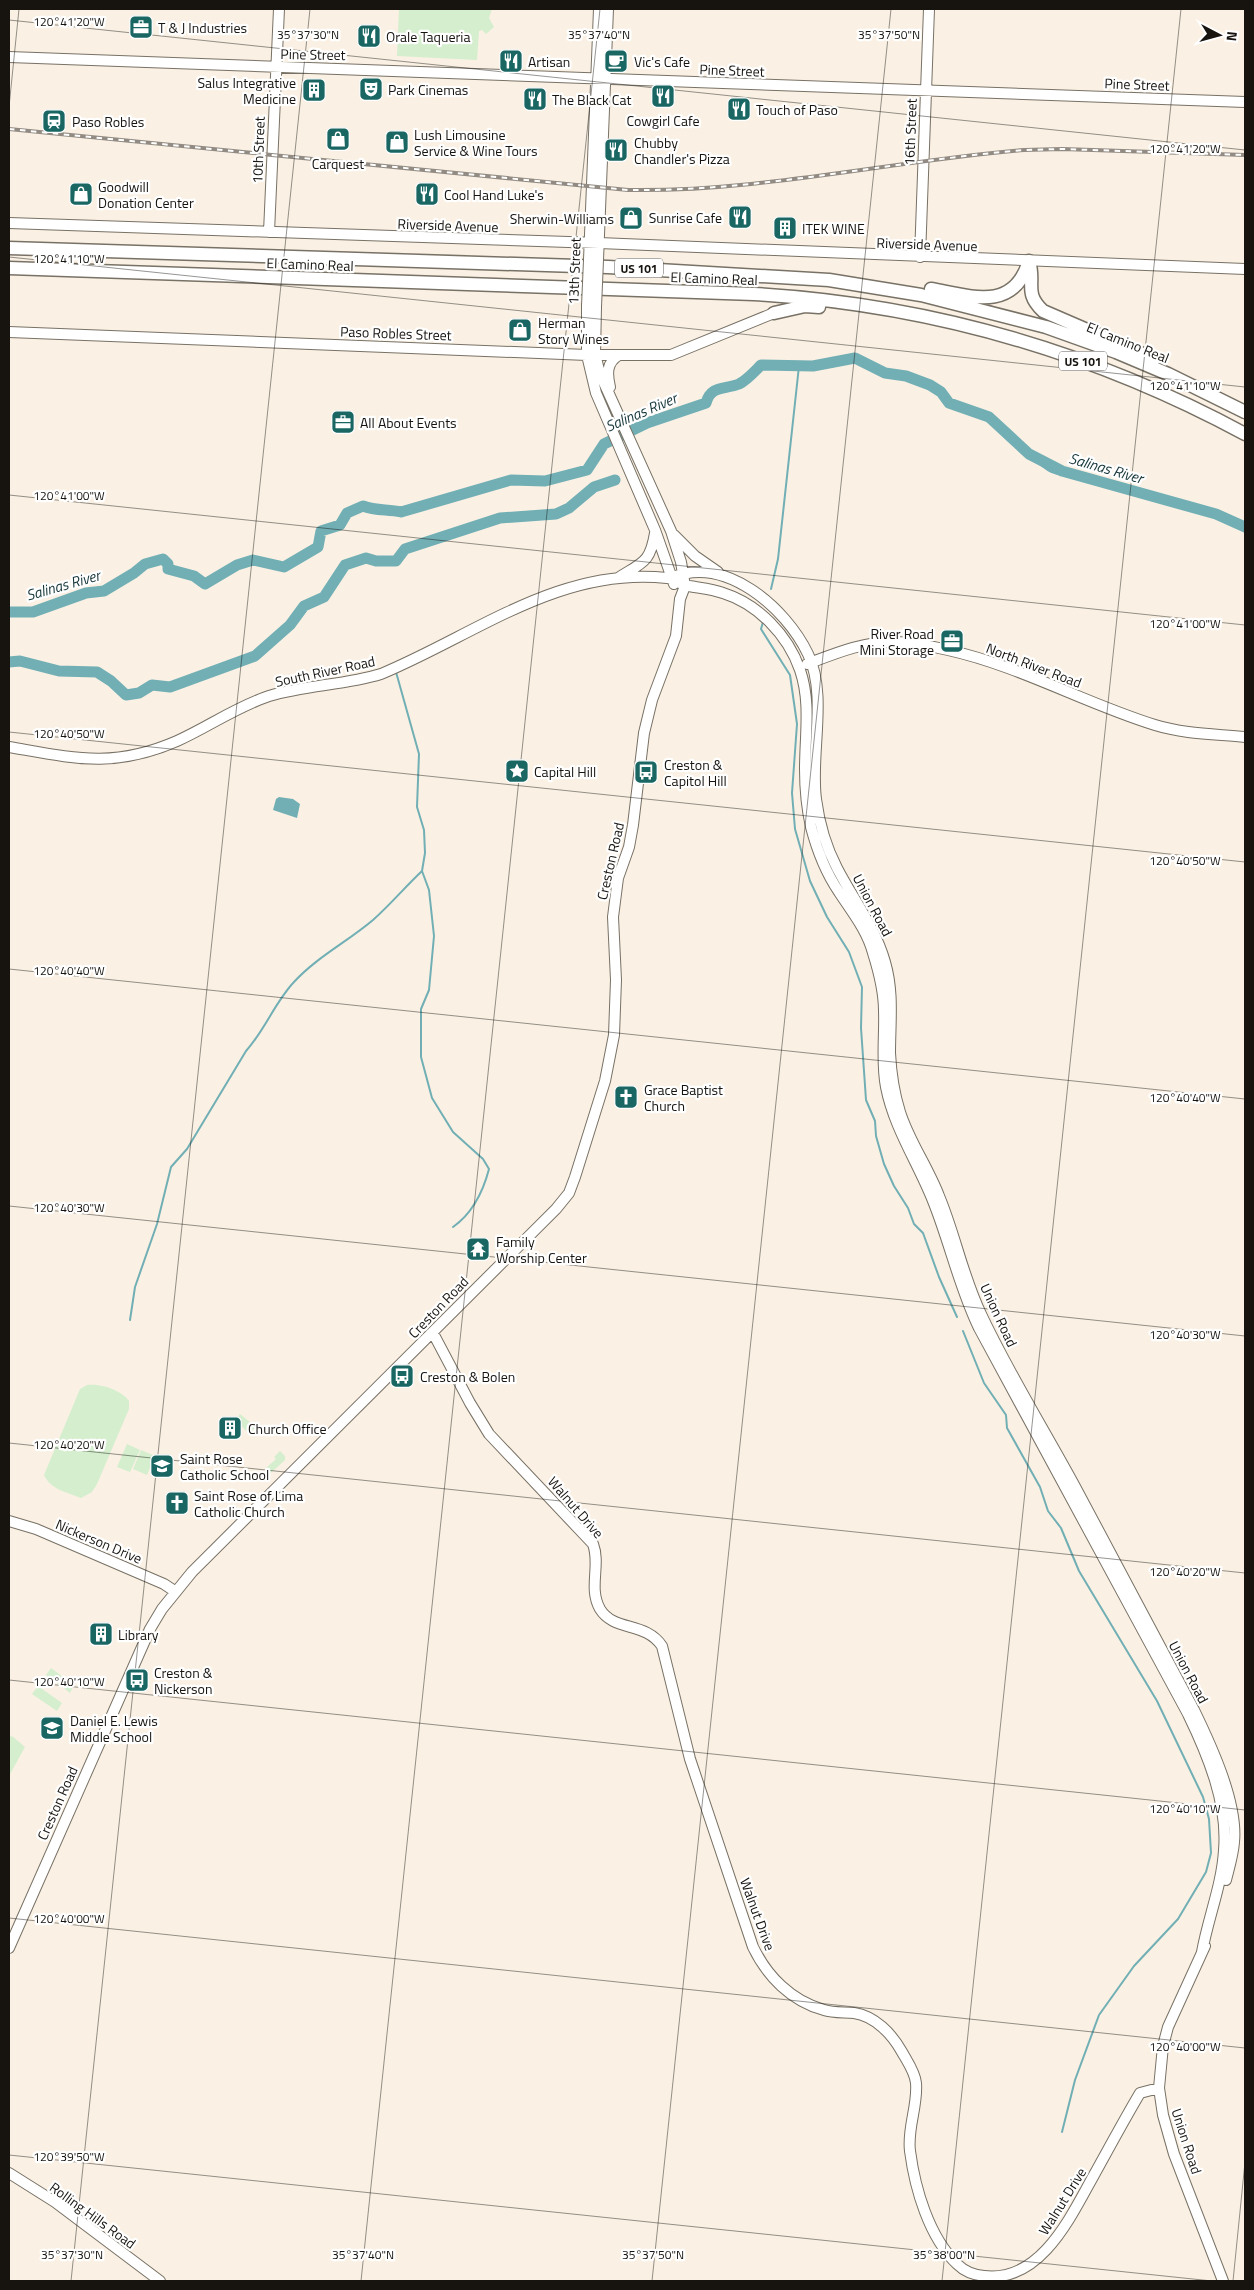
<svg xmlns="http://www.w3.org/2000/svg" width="1254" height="2290" font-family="'Titillium Web',sans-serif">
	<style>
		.green { fill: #d4eece }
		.water { fill: #71afb5 }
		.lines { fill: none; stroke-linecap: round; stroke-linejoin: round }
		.stream { stroke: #71afb5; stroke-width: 2 }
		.river { stroke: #71afb5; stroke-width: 11 }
		.secondary-casing { stroke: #787165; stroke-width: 12 }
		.highway-casing { stroke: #787165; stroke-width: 15 }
		.secondary { stroke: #fff; stroke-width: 10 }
		.highway { stroke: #fff; stroke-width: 12 }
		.rail-casing { stroke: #928b83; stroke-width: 4 }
		.rail { stroke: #fff; stroke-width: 2; stroke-dasharray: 5.5; stroke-linecap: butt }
		.secondary-bridge-casing { stroke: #787165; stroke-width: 12; stroke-linecap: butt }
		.secondary-bridge { stroke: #fff; stroke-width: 10 }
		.ticks { fill: none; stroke: #171410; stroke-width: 1; stroke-opacity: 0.45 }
		.labels { text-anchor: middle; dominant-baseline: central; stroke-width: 4.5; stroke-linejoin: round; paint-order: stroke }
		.shield { fill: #fff; stroke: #5d5a58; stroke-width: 1 }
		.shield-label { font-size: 12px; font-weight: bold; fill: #171410 }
		.poi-label { font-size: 14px; fill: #171410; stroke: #fff; text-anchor: start }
		.street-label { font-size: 14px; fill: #171410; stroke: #fff }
		.water-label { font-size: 15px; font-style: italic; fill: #163639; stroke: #fff }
		.ticks-label { font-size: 12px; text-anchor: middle; fill: #171410; stroke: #fff; stroke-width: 4.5; stroke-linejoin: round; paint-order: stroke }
	</style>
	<rect width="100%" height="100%" fill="#faf1e4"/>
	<path class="green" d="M 399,9 L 492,9 L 489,18 L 494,27 L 486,34 L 482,30 L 479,31 L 477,60 L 397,56 Z
		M 87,1385 C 100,1383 122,1390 129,1401 L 129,1409 L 97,1484 L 92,1492 L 81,1498 C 67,1492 51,1490 44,1475 L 80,1389 Z
		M 240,1414 L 256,1427 L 249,1434 L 236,1420 Z
		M 127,1444 L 140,1450 L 130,1472 L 117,1467 Z
		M 141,1450 L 155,1456 L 147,1475 L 133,1469 Z
		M 280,1451 L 285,1456 L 285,1460 L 264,1479 L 258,1473 L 262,1475 L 267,1470 L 266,1468 L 276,1459 L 274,1457 Z
		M 51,1668 L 74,1685 L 70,1693 L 46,1675 Z
		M 38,1686 L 62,1703 L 57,1711 L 32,1694 Z
		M 12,1736 L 25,1747 L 9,1776 L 9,1737 Z"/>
	<path class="water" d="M 1029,454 C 1041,455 1059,462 1062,475 C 1049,476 1037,463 1029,454 Z
		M 279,797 L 293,799 L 300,804 L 297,818 L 273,810 L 276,799 Z"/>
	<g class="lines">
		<path class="stream" d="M 771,589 L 778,559 L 799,366
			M 763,622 L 761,629 L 790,675 L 797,724 L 792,793 L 795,829 L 810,881 L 827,917 L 849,952 L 862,987 L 861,1028 L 866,1100 L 875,1121 L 876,1136 L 884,1164 L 894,1186 L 908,1208 L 914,1224 L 923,1233 L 939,1277 L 957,1317
			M 396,672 L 419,754 L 417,807 L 424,830 L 425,853 L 422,871 L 429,890 L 434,936 L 429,990 L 421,1009 L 421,1057 L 432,1098 L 453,1132 L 483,1159 L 489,1169 C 483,1192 473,1213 453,1227
			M 130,1320 L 135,1287 L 157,1224 L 171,1167 L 187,1149 L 246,1051 C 265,1030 275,1002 294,982 C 317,957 347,942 373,920 C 390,905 405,887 422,871
			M 963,1331 L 984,1383 L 1006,1415 L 1007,1428 L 1040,1487 L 1048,1511 L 1061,1528 L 1079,1571 L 1157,1701 L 1203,1797 L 1209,1819 L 1211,1853 L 1206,1872 L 1178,1919 L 1134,1966 L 1099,2015 L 1075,2080 L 1062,2132"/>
		<path class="river" d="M 9,612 L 33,612 L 86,593 L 104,591 L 134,573 L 145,564 L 163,559 L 168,564 L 168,569 L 194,576 L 205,584 L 237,565 L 253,560 L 284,567 L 318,547 L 321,531 L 340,525 L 347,513 L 363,506 C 376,511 388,509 401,512 L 511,480 L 545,481 L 587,470 L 604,444 L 647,423 L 706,403 C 711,385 724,390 739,384 C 747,380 754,372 761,365 L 813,366 L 855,358 L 885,373 L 906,376 L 930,385 L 941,392 L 949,403 L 989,417 L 1029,454 L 1062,471 L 1216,514 L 1245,527
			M 9,662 L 20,661 L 59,671 L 97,672 L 111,681 L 126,695 L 139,693 L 152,685 L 170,687 L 181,683 L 255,656 L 290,625 L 304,606 L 324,597 L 345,565 L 366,558 L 376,561 L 396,561 L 405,549 L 500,518 L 556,514 L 569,508 L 594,487 L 615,480"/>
		<g class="secondary-casing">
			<path id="secondary" d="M 9,57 L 1245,102
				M 9,223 L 599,243 L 1245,269
				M 269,232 L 279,9
				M 920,257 L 929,9
				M 589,260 L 599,9
				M 598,260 L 608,9
				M 587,306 L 587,355 L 596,393 L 655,530 L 674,584
				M 9,332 L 587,355 L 671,355 L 774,313
				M 610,387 C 607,374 606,363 619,355
				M 674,535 L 695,556 L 718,572
				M 618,578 C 643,562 650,563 655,533
				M 671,578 C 725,554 786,608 808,654 C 828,695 810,754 816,799 C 819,822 826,847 837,868 C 853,899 875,927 885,962 C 894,993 890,1022 890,1053 C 891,1073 894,1093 900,1112 C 909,1141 928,1167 939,1196 C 955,1234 963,1277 981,1314 C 1010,1376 1047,1434 1079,1494 C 1118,1566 1155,1638 1194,1710 C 1211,1745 1238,1803 1234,1842 C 1233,1855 1229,1868 1226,1880
				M 807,664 C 834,654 862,642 891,642 C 910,641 929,646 948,650 C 1020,666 1084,703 1155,725 C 1184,734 1215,734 1245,737
				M 9,747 C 73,758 113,769 177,741 C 208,727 236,707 269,696 C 306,685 345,685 381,674 C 475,635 560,566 667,578 C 675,579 681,585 689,586 C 700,588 712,589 723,593 C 758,604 788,635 800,670 C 811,702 805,735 805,769 C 805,788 807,809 811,827 C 817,850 826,873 839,892 C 852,912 867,930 873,953 C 879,972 884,991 884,1011 C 885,1036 881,1062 886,1087 C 894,1128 918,1163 933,1201 C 950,1243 959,1287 979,1328 L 1188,1714 C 1208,1755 1228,1804 1224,1850 C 1222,1885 1208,1918 1202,1952
				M 433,1333 L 470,1403 L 489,1434 L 593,1544 C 601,1565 588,1588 600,1609 C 614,1632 645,1621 662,1646 L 690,1759 L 753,1947 C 767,1976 791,2001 824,2010 C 833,2013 844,2012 854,2013 C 875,2016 892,2034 902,2052 C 907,2061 915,2072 916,2083 C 918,2106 907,2128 910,2151 C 915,2189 929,2237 957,2264 C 965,2272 974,2275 984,2276 C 1041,2283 1071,2216 1094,2175 C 1109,2148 1124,2120 1140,2093 L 1159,2088
				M 9,1521 L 36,1529 L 164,1584 L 176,1592
				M 1205,1946 L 1168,2027 L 1163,2046 L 1159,2088 L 1163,2115 L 1174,2154 L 1223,2281
				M 9,1948 L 150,1629 L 162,1609 L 192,1572 L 556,1209 L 569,1193 L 575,1177 L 605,1081 L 614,1035 L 616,980 L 613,917 L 618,878 L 629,847 L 633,825 L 644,733 L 652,700 L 676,636 L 680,599 L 685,586 L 681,562 L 671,531 L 600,374 L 595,354 L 596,307
				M 9,2173 L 55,2202 L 160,2281"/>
		</g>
		<g class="highway-casing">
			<path id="highway" d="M 9,248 L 608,267 L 829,280 L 921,295 L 1046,327 L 1116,352 L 1168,374 L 1245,412
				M 1029,261 C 1036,284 1023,292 1043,311 L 1154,359
				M 9,268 L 754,294 C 927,304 1093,352 1245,434
				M 931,289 C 970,296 1012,312 1028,264
				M 774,313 L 805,306 L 819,307"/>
		</g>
		<use href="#secondary" class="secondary"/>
		<use href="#highway" class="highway"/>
		<g class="rail-casing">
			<path id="rail" d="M 9,129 L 628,190 C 761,192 891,161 1024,150 L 1062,149 L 1245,155"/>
		</g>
		<use href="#rail" class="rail"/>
		<g class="secondary-bridge-casing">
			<path id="secondary-bridge" d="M 587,306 L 589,260
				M 596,307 L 598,260"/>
		</g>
		<use href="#secondary-bridge" class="secondary-bridge"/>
	</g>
	<path class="ticks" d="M 9,20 L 1245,150M 9,107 L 19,9M 9,257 L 1245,387M 9,495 L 1245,625M 9,732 L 1245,862M 9,969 L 1245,1099M 9,1206 L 1245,1336M 9,1443 L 1245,1573M 9,1680 L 1245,1810M 9,1918 L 1245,2048M 9,2155 L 1212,2281M 71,2281 L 310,9M 361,2281 L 600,9M 652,2281 L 891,9M 942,2281 L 1181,9M 1233,2281 L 1245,2162"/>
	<defs>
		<g id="office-square" transform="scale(1.25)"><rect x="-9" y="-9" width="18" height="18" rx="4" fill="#196663" stroke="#fff"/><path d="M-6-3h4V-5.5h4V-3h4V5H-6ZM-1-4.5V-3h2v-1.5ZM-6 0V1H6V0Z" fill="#fff"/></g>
		<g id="restaurant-square" transform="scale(1.25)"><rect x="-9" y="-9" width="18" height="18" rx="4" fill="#196663" stroke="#fff"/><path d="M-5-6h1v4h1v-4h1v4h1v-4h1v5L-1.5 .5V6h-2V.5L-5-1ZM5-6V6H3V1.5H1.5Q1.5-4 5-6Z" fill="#fff"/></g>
		<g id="cafe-square" transform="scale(1.25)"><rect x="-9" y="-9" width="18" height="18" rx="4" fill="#196663" stroke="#fff"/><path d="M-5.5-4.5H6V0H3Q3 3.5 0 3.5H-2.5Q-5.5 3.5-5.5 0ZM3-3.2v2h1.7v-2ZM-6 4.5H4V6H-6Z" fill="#fff"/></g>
		<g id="theatre-square" transform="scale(1.25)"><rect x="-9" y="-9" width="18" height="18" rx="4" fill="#196663" stroke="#fff"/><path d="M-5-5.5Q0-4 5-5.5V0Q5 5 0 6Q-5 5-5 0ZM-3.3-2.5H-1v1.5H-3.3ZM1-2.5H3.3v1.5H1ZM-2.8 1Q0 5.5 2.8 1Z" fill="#fff"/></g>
		<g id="building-square" transform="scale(1.25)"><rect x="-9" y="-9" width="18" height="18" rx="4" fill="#196663" stroke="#fff"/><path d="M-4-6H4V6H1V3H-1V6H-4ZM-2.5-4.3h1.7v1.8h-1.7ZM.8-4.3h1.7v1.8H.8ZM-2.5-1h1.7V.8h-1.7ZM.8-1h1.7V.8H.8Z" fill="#fff"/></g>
		<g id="station-square" transform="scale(1.25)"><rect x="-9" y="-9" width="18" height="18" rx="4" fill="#196663" stroke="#fff"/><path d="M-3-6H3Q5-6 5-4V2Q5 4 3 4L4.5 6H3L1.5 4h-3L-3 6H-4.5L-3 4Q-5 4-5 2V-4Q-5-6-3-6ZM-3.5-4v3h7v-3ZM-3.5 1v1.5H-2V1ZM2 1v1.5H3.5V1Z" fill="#fff"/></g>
		<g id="shop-square" transform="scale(1.25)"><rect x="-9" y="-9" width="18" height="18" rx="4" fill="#196663" stroke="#fff"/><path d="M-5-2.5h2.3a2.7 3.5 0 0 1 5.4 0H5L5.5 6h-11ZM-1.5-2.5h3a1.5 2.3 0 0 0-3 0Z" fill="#fff"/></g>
		<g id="sight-square" transform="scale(1.25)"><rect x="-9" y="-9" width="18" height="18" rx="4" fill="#196663" stroke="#fff"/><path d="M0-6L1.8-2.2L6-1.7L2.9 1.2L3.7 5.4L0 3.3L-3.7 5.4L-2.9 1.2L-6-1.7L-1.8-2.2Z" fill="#fff"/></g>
		<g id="bus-square" transform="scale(1.25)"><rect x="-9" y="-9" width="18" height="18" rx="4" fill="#196663" stroke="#fff"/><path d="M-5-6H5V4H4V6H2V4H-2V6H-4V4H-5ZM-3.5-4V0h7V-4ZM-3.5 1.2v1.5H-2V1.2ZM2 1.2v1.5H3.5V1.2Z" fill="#fff"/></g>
		<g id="church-square" transform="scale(1.25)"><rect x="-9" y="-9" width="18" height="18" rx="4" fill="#196663" stroke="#fff"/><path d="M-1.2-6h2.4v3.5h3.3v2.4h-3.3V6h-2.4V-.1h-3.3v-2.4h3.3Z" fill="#fff"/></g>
		<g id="temple-square" transform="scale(1.25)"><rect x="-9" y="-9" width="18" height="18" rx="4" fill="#196663" stroke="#fff"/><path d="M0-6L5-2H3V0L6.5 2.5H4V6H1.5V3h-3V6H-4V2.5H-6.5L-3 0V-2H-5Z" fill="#fff"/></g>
		<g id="school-square" transform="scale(1.25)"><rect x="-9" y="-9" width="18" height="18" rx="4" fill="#196663" stroke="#fff"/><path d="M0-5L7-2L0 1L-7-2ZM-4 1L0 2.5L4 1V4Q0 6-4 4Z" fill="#fff"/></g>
	</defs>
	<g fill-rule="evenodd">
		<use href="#office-square" x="141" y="27"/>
		<use href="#restaurant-square" x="369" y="36"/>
		<use href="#restaurant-square" x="511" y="61"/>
		<use href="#cafe-square" x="616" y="61"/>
		<use href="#theatre-square" x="371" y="89"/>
		<use href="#building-square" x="314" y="90"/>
		<use href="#restaurant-square" x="663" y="96"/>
		<use href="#restaurant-square" x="535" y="99"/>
		<use href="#restaurant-square" x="739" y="109"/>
		<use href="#station-square" x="54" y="121"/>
		<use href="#shop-square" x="338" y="139"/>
		<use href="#shop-square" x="397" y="142"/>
		<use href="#restaurant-square" x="616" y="150"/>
		<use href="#shop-square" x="81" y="194"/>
		<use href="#restaurant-square" x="427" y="194"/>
		<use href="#restaurant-square" x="740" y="217"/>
		<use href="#shop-square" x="631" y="218"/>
		<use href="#building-square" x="785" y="228"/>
		<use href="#shop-square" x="520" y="330"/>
		<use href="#office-square" x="343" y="422"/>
		<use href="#office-square" x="952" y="641"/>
		<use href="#sight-square" x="517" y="771"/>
		<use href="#bus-square" x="646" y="772"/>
		<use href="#church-square" x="626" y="1097"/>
		<use href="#temple-square" x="478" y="1249"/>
		<use href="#bus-square" x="402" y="1376"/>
		<use href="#building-square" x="230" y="1428"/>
		<use href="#school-square" x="162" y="1466"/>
		<use href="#church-square" x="177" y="1503"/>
		<use href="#building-square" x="101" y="1634"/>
		<use href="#bus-square" x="137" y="1680"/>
		<use href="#school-square" x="52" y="1728"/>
	</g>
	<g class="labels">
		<g class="shield">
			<rect x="615" y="258.5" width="48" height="19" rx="4"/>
			<rect x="1059" y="351.5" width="48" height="19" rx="4"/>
		</g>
		<g class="shield-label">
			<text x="639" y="268">US 101</text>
			<text x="1083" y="361">US 101</text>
		</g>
		<g class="poi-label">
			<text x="158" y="27">T &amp; J Industries</text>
			<text x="386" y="36">Orale Taqueria</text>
			<text x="528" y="61">Artisan</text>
			<text x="634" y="61">Vic's Cafe</text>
			<text x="296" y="82" text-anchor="end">Salus Integrative<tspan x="296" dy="16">Medicine</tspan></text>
			<text x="388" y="89">Park Cinemas</text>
			<text x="552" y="99">The Black Cat</text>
			<text x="756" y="109">Touch of Paso</text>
			<text x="663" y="120" text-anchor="middle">Cowgirl Cafe</text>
			<text x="72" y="121">Paso Robles</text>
			<text x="414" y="134">Lush Limousine<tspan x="414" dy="16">Service &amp; Wine Tours</tspan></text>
			<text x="634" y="142">Chubby<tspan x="634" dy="16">Chandler's Pizza</tspan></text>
			<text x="338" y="163" text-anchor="middle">Carquest</text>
			<text x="98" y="186">Goodwill<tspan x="98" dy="16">Donation Center</tspan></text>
			<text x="444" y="194">Cool Hand Luke's</text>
			<text x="722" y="217" text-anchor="end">Sunrise Cafe</text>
			<text x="614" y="218" text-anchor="end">Sherwin-Williams</text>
			<text x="802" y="228">ITEK WINE</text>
			<text x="538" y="322">Herman<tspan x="538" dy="16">Story Wines</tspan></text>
			<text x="360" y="422">All About Events</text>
			<text x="934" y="633" text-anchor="end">River Road<tspan x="934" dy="16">Mini Storage</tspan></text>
			<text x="664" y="764">Creston &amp;<tspan x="664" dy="16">Capitol Hill</tspan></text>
			<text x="534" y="771">Capital Hill</text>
			<text x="644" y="1089">Grace Baptist<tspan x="644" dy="16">Church</tspan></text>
			<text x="496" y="1241">Family<tspan x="496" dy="16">Worship Center</tspan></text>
			<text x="420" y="1376">Creston &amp; Bolen</text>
			<text x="248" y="1428">Church Office</text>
			<text x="180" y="1458">Saint Rose<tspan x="180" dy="16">Catholic School</tspan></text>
			<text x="194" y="1495">Saint Rose of Lima<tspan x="194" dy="16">Catholic Church</tspan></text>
			<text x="118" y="1634">Library</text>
			<text x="154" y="1672">Creston &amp;<tspan x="154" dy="16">Nickerson</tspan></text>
			<text x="70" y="1720">Daniel E. Lewis<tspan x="70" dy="16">Middle School</tspan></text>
		</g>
		<g class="street-label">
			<text transform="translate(313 54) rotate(1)">Pine Street</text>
			<text transform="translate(732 70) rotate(2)">Pine Street</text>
			<text transform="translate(1137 84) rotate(2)">Pine Street</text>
			<text transform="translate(910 132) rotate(-88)">16th Street</text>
			<text transform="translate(258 150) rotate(-88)">10th Street</text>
			<text transform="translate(448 225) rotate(2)">Riverside Avenue</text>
			<text transform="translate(927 244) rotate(2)">Riverside Avenue</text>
			<text transform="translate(310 264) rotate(2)">El Camino Real</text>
			<text transform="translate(574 271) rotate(-88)">13th Street</text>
			<text transform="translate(714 278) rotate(2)">El Camino Real</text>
			<text transform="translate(396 333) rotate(2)">Paso Robles Street</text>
			<text transform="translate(1128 342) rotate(22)">El Camino Real</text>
			<text transform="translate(1034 665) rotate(21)">North River Road</text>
			<text transform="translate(325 671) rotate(-12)">South River Road</text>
			<text transform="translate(610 861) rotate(-77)">Creston Road</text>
			<text transform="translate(873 905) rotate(62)">Union Road</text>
			<text transform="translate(438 1307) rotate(-46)">Creston Road</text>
			<text transform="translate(999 1315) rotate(65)">Union Road</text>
			<text transform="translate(576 1507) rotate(49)">Walnut Drive</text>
			<text transform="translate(99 1541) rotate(23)">Nickerson Drive</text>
			<text transform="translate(1189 1672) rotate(62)">Union Road</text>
			<text transform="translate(57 1803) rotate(-66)">Creston Road</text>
			<text transform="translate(758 1914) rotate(70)">Walnut Drive</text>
			<text transform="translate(1187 2141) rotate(72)">Union Road</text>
			<text transform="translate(1062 2201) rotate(-58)">Walnut Drive</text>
			<text transform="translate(93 2215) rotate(36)">Rolling Hills Road</text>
		</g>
		<g class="water-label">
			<text transform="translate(641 412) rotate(-23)">Salinas River</text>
			<text transform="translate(1106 468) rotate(16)">Salinas River</text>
			<text transform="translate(63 585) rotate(-16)">Salinas River</text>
		</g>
	</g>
	<g class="ticks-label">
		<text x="69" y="26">120°41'20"W</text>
		<text x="308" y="39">35°37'30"N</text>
		<text x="599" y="39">35°37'40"N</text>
		<text x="889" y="39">35°37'50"N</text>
		<text x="1185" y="153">120°41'20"W</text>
		<text x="69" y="263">120°41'10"W</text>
		<text x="1185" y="390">120°41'10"W</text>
		<text x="69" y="500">120°41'00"W</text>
		<text x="1185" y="628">120°41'00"W</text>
		<text x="69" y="738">120°40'50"W</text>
		<text x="1185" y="865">120°40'50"W</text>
		<text x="69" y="975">120°40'40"W</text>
		<text x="1185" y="1102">120°40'40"W</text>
		<text x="69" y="1212">120°40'30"W</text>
		<text x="1185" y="1339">120°40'30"W</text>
		<text x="69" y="1449">120°40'20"W</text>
		<text x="1185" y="1576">120°40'20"W</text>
		<text x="69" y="1686">120°40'10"W</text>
		<text x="1185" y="1813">120°40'10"W</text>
		<text x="69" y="1923">120°40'00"W</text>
		<text x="1185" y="2051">120°40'00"W</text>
		<text x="69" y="2161">120°39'50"W</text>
		<text x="72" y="2259">35°37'30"N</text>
		<text x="363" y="2259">35°37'40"N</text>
		<text x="653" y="2259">35°37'50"N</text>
		<text x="944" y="2259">35°38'00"N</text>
	</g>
	<rect width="1254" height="2290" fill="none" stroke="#171410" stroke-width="20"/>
	<g transform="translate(1219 35) rotate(96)" stroke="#ffffff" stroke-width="4" paint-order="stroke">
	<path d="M0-4L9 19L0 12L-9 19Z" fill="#171410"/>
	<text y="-8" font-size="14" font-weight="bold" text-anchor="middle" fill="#171410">N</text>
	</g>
</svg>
